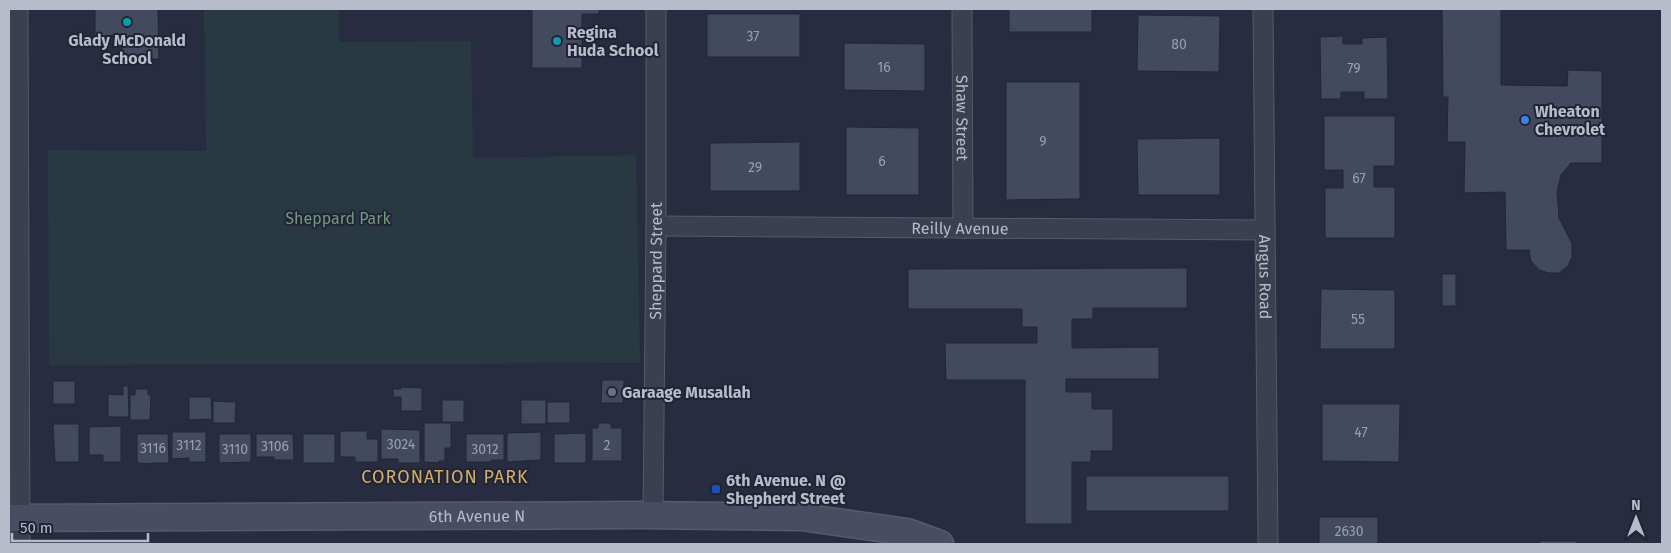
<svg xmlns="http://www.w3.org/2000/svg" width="1671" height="553" font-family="'Fira Sans',sans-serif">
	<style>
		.green { fill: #293941 }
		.building { fill: #43495f; stroke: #222637 }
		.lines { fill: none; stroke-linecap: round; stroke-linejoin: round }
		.street-casing { stroke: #565a6a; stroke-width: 21 }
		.secondary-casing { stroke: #565a6a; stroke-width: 29 }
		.street { stroke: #3b3f50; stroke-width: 19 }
		.secondary { stroke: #494d62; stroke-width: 26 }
		.culture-dot { fill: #0f9aa8; stroke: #202435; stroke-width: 2 }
		.shop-dot { fill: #3f7fe0; stroke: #202435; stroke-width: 2 }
		.worship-dot { fill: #6b7280; stroke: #202435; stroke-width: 2 }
		.transit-dot { fill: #1a4fb4; stroke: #202435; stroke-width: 2 }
		.labels { text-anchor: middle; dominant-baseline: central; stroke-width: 4; stroke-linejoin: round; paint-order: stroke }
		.number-label { font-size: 14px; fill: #9a9eaf }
		.poi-label { font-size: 16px; font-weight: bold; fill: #b7bbca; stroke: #202435; text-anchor: start }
		.street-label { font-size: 16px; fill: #b7bbca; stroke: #202435 }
		.park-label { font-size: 16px; fill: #709a82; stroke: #202435 }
		.neighbourhood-label { font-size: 18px; letter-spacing: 1px; fill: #d1ad6b; stroke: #202435 }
	</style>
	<rect width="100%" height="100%" fill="#272c40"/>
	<path class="green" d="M 204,9 L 339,9 L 339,42 L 471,41 L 473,158 L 636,155 L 640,363 L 49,365 L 48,150 L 206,151 Z"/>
	<path class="building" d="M 95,9 L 158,9 L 159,59 L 122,60 L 122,35 L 95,36 Z
		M 532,9 L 599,9 L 599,14 L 582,14 L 582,68 L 532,68 Z
		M 1009,9 L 1092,9 L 1092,32 L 1009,32 Z
		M 1442,9 L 1501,9 L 1501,85 L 1567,86 L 1568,70 L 1602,71 L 1602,163 L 1571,163 L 1561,175 L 1557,192 L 1559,218 L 1572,244 L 1572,257 L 1568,266 L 1559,273 L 1549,273 L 1539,270 L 1531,261 L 1529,250 L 1506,250 L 1505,192 L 1464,193 L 1465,142 L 1447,142 L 1448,97 L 1443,97 Z
		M 707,14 L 800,14 L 800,57 L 707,57 Z
		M 1138,15 L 1220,16 L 1219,72 L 1137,71 Z
		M 1343,36 L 1343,44 L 1362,44 L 1362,38 L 1387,37 L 1388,99 L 1364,99 L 1364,92 L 1341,92 L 1341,99 L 1321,99 L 1320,37 Z
		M 844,43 L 925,44 L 925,91 L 844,90 Z
		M 1006,82 L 1080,82 L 1080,199 L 1006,200 Z
		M 1324,116 L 1395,116 L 1395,166 L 1374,166 L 1374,187 L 1395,187 L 1395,238 L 1325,238 L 1325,188 L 1343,188 L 1343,170 L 1324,170 Z
		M 846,127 L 919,128 L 919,195 L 846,195 Z
		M 1220,138 L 1220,195 L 1138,195 L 1137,139 Z
		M 800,142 L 800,191 L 710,191 L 710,143 Z
		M 1187,268 L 1187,308 L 1093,308 L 1093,319 L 1072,319 L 1072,348 L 1159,347 L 1159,379 L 1066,379 L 1066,392 L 1092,392 L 1092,409 L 1113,409 L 1113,451 L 1091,451 L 1091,462 L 1072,462 L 1072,524 L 1025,524 L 1025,380 L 946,380 L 945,343 L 1037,343 L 1037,327 L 1022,327 L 1022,309 L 908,309 L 908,269 Z
		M 1442,274 L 1456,274 L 1456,306 L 1442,306 Z
		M 1321,289 L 1395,290 L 1395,349 L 1320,349 Z
		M 602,380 L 624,380 L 623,403 L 601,403 Z
		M 53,381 L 75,381 L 75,404 L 53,404 Z
		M 123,386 L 128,386 L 129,417 L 108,417 L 108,394 L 123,395 Z
		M 401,387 L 422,388 L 422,411 L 401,411 L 401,397 L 393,397 L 393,389 L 401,389 Z
		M 135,389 L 148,389 L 148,395 L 151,395 L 150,420 L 130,420 L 130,395 L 135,395 Z
		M 189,397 L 211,397 L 212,419 L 189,420 Z
		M 442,400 L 464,400 L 464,422 L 442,422 Z
		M 521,400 L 546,400 L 546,424 L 521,424 Z
		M 213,401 L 236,402 L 235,423 L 213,423 Z
		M 547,402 L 570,402 L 570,423 L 547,423 Z
		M 1322,404 L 1400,404 L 1399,462 L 1322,461 Z
		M 424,423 L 451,423 L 451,448 L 445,448 L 445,461 L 439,461 L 439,463 L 424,462 Z
		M 598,423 L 611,423 L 611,428 L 622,428 L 622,461 L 592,461 L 592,428 L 598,428 Z
		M 53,424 L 79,424 L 79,462 L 55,462 Z
		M 121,426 L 121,462 L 103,462 L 103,455 L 89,455 L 89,427 Z
		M 381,429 L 420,430 L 420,463 L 398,463 L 398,459 L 381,459 Z
		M 340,431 L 367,431 L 367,439 L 378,439 L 378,462 L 355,462 L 355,457 L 340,457 Z
		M 172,432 L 206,432 L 206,462 L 189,462 L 189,458 L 172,459 Z
		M 541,432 L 541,460 L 507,462 L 507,433 Z
		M 586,433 L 586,463 L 554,463 L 554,434 Z
		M 137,434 L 168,434 L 169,463 L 152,463 L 152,464 L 137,463 Z
		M 219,434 L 251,434 L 251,462 L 219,463 Z
		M 256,434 L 293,434 L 294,460 L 274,460 L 274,457 L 256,457 Z
		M 303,434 L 335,434 L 335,463 L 303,463 Z
		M 466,434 L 504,434 L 504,460 L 491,460 L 491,462 L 466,462 Z
		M 1086,476 L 1229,476 L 1229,511 L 1086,511 Z
		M 1319,517 L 1378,517 L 1378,544 L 1319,544 Z
		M 1540,541 L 1577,541 L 1577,544 L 1540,544 Z"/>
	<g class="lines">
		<g class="street-casing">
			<g id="street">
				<path d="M 18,9 L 20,544"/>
				<path id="s1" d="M 962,9 L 963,228"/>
				<path id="s2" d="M 1263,9 L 1268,544"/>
				<path id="s3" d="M 656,226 L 1264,230"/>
				<path id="s4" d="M 653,515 L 656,226 L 656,9"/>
			</g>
		</g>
		<g class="secondary-casing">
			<g id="secondary">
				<path id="s5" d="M 9,518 L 641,515 L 801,517 L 907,532 L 940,544"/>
			</g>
		</g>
		<use href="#street" class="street"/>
		<use href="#secondary" class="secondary"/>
	</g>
	<g class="culture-dot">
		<circle cx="127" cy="22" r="5"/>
		<circle cx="557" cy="41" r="5"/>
	</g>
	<circle class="shop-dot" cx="1525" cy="120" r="5"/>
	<circle class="worship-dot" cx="612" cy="392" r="5"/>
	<rect class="transit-dot" x="711" y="484" width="10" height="10" rx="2.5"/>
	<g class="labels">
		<g class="number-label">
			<text x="753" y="36">37</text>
			<text x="1179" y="44">80</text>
			<text x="884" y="67">16</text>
			<text x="1354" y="68">79</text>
			<text x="1043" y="141">9</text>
			<text x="882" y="161">6</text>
			<text x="755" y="167">29</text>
			<text x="1359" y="178">67</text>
			<text x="1358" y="319">55</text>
			<text x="1361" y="432">47</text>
			<text x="401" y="444">3024</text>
			<text x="189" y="445">3112</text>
			<text x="607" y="445">2</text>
			<text x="275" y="446">3106</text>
			<text x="153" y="448">3116</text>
			<text x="235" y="449">3110</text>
			<text x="485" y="449">3012</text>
			<text x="1349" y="531">2630</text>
		</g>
		<g class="poi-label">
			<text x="567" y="32">Regina<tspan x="567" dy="18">Huda School</tspan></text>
			<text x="127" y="40" text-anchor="middle">Glady McDonald<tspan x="127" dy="18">School</tspan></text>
			<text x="1535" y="111">Wheaton<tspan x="1535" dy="18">Chevrolet</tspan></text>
			<text x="622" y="392">Garaage Musallah</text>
			<text x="726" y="480">6th Avenue. N @<tspan x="726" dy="18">Shepherd Street</tspan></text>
		</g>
		<g class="street-label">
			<text stroke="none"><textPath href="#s1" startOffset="109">Shaw Street</textPath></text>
			<text stroke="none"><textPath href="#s3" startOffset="304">Reilly Avenue</textPath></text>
			<text stroke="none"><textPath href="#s4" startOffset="254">Sheppard Street</textPath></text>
			<text stroke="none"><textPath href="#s2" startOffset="268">Angus Road</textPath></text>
			<text stroke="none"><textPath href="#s5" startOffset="468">6th Avenue N</textPath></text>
		</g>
		<g class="park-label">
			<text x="338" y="218">Sheppard Park</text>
		</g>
		<g class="neighbourhood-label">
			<text x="445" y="477">CORONATION PARK</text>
		</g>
	</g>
	<rect width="1671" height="553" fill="none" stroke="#b7bbca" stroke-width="20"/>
	<g transform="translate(1636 518)" stroke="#202435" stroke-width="4" paint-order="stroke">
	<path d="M0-4L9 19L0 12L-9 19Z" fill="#b7bbca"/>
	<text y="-8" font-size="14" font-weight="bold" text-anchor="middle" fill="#b7bbca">N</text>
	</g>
	<path d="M12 533v8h136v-8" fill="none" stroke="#b7bbca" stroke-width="2.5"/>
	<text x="20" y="533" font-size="15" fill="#b7bbca" stroke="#202435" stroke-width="4" paint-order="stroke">50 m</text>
</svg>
